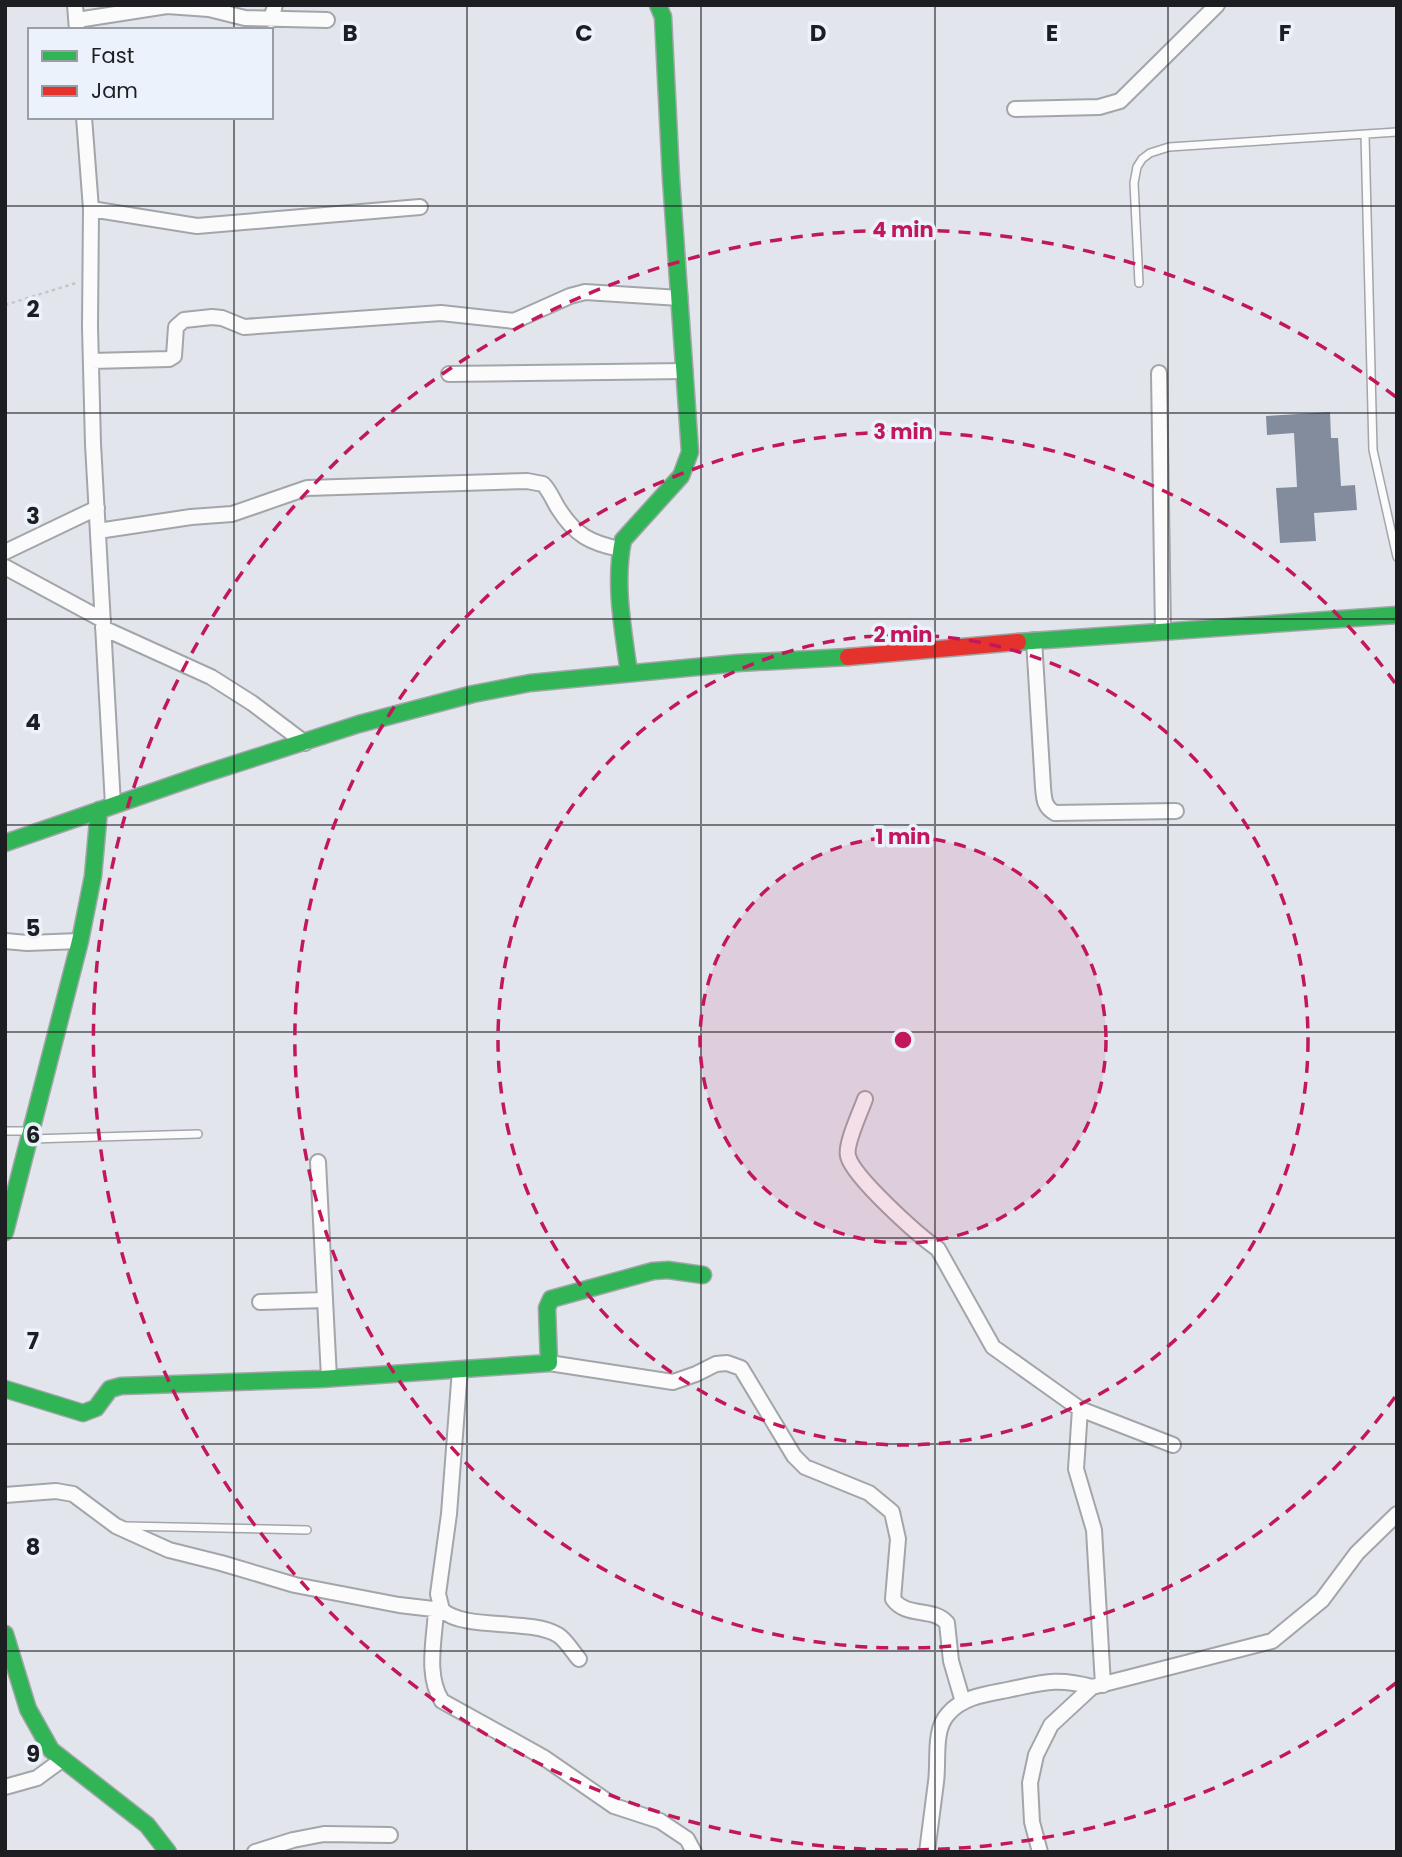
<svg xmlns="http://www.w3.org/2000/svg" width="1402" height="1857" font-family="Poppins,sans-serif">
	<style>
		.building { fill: #838c9c }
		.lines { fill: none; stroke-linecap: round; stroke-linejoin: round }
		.lane-casing { stroke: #a2a5a9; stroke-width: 10 }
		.street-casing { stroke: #a2a5a9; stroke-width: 18 }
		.fast-casing { stroke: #a2a5a9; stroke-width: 19 }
		.jam-casing { stroke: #a2a5a9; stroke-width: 19 }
		.path { stroke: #c5c6c7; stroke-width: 2.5; stroke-dasharray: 3.5 3.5; stroke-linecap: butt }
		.lane { stroke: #fbfbfc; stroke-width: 7 }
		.street { stroke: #fbfbfc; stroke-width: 14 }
		.fast { stroke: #30b455; stroke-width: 16 }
		.jam { stroke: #e5322d; stroke-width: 16 }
		.grid { fill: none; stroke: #1c1e21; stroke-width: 2; stroke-opacity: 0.55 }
		.ring { fill: none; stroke: #c2185b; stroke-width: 3.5; stroke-dasharray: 12 9 }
		.grid-label { font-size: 23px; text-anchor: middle; font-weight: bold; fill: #1c1e21; stroke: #ecf2fc; stroke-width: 7; stroke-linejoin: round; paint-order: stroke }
		.centre { fill: #c2185b; stroke: #ecf2fc; stroke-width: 3.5 }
		.ring-label { font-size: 21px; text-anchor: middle; font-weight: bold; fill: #c2185b; stroke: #ecf2fc; stroke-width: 7; stroke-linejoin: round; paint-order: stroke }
	</style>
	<rect width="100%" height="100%" fill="#e2e6ec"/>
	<path class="building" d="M 1330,412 L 1331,438 L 1338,438 L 1341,486 L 1355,485 L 1357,510 L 1314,513 L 1316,541 L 1280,543 L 1276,488 L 1297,487 L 1294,433 L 1267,435 L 1266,416 Z"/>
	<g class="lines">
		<g class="lane-casing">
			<path id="lane" d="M 1365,135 L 1373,450 L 1397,557
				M 1139,283 L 1134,183 L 1137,167 L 1142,159 L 1150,153 L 1169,147 L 1397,132
				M 5,1131 L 29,1131
				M 31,1139 L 198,1134
				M 126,1526 L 307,1530"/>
		</g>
		<g class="street-casing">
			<path id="street" d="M 75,5 L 77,30
				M 77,20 L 167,6 L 209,9 L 245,18 L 327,20
				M 271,20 L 275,5
				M 1015,109 L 1099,107 L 1120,101 L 1217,5
				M 84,117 L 91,209 L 90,327 L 93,444 L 113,805
				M 91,209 L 197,226 L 420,207
				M 91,361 L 169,359 L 174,356 L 176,327 L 184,320 L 212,317 L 222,318 L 244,327 L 441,313 L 514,321 L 570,296 L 585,292 L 680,298
				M 1159,373 L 1163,632
				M 449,374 L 685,371
				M 98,531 L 191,517 L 232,514 L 307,488 L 527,481 L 543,484 C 550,491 553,500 558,508 C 575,535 590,543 620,549
				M 5,552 L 97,508
				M 5,567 L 103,620
				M 103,628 L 211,677 L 252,703 L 305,743
				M 1034,640 L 1043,787 C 1044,799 1044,807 1055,813 L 1176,811
				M 5,941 L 27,943 L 80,941
				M 865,1099 C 861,1111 845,1144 848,1156 C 853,1177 919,1236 938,1249 L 993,1347 L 1080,1409 L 1076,1469 L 1094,1530 L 1103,1685
				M 318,1162 L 329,1378
				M 260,1302 L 325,1300
				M 549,1363 L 673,1382 L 696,1374 L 716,1364 L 727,1363 L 741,1368 L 794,1456 L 805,1467 L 869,1493 L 892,1512 L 898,1539 L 893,1599 C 906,1618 934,1607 947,1623 L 951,1661 L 963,1702
				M 460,1369 L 449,1514 L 438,1594 L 442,1610 C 465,1631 530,1618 558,1635 C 566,1640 572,1651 579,1659
				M 1080,1409 L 1173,1445
				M 5,1495 L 56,1491 L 73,1494 L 116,1526 L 169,1550 L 221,1563 L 295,1585 L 399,1605 L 442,1610
				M 436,1609 C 435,1638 425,1675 442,1701 L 543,1757 L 614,1806 L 660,1821 L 687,1839 L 694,1852
				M 5,1787 L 37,1778 L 63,1759
				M 255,1852 L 293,1840 L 324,1834 L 390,1835
				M 927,1852 C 930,1828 933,1805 936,1782 C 939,1761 933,1730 948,1714 C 962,1697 986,1694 1007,1690 C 1042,1683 1056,1677 1092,1687
				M 1040,1852 L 1032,1822 L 1030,1783 L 1036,1755 L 1051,1725 L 1092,1687 L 1272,1641 L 1322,1600 L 1357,1553 L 1397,1514"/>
		</g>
		<g class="fast-casing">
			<path id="fast" d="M 1018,642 L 1397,615
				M 629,673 C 623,629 614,584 623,540 L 681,476 L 690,452 L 671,178 L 663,17 L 658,5
				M 5,843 L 204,774 L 359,724 L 473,694 L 530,683 L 738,663 L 848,657
				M 5,1232 L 80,941 L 93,876 L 99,810
				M 5,1389 L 83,1413 L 96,1408 L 110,1389 L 121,1386 L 321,1379 L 549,1363 L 547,1308 L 551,1299 L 653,1271 L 668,1270 L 703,1275
				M 5,1634 L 28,1709 L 51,1750 L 147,1825 L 168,1852"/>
		</g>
		<g class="jam-casing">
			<path id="jam" d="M 848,657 L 1018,642"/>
		</g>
		<path class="path" d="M 5,305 L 76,283"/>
		<use href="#lane" class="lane"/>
		<use href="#street" class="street"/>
		<use href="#fast" class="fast"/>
		<use href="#jam" class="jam"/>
	</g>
	<path class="grid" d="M 234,5 L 234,30M 467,5 L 467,1852M 701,5 L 701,1852M 935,5 L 935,1852M 1168,5 L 1168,1852M 234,117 L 234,1852M 5,206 L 1397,206M 5,413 L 1397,413M 5,619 L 1397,619M 5,825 L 1397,825M 5,1032 L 1397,1032M 5,1238 L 1397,1238M 5,1444 L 1397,1444M 5,1651 L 1397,1651"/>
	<circle cx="903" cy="1040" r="203" fill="#c2185b" fill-opacity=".12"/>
	<g class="ring">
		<circle cx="903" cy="1040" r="203"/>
		<circle cx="903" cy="1040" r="405"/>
		<path d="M1395 1397A608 608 0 1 1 1395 683"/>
		<path d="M1396 1683A810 810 0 1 1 1396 397"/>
	</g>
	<g class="grid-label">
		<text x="350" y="41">B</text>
		<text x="584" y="41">C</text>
		<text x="818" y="41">D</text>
		<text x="1052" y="41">E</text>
		<text x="1285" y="41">F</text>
		<text x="33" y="317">2</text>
		<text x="33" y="524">3</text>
		<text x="33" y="730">4</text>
		<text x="33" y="936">5</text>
		<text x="33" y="1143">6</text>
		<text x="33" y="1349">7</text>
		<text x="33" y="1555">8</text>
		<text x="33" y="1762">9</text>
	</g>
	<circle cx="903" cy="1040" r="10" class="centre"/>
	<g class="ring-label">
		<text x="903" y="237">4 min</text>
		<text x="903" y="439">3 min</text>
		<text x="903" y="642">2 min</text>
		<text x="903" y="844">1 min</text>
	</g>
	<rect width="1402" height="1857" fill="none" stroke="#1c1e21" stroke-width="14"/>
	<rect x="28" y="28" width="245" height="91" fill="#ecf2fc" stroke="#999da4" stroke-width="2"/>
	<rect x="42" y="51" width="35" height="10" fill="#30b455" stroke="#999da4" stroke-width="2"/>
	<text x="91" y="63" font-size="21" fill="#1c1e21">Fast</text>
	<rect x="42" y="86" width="35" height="10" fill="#e5322d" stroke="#999da4" stroke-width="2"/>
	<text x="91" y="98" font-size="21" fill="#1c1e21">Jam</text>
</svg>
